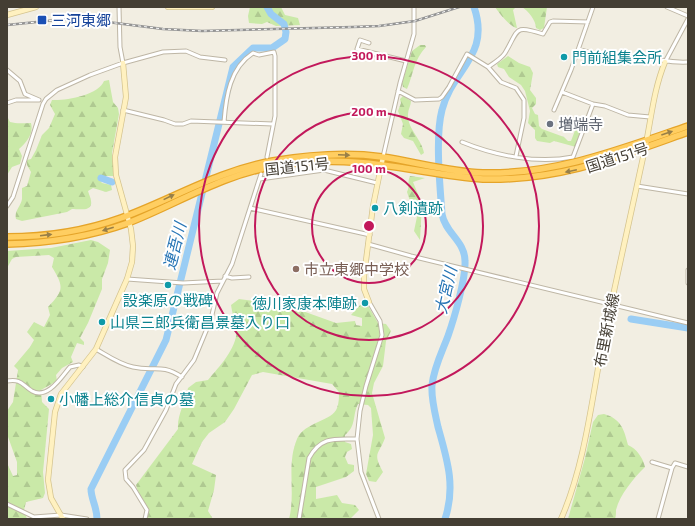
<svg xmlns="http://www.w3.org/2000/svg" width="695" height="526" font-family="'Exo 2','Noto Sans JP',sans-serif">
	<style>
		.forest { fill: url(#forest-firs) }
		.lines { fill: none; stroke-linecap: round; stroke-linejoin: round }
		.river { stroke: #9acdf4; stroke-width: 7 }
		.street-casing { stroke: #beb6a5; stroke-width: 5 }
		.secondary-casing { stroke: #d5c48f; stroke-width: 6 }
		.highway-casing { stroke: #e5a429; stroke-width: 8 }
		.street { stroke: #fff; stroke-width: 3 }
		.secondary { stroke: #fff1c0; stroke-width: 4.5 }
		.highway { stroke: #ffce61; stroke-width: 5.5 }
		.rail-casing { stroke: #939393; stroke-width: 2.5 }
		.rail { stroke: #fff; stroke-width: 1; stroke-dasharray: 3; stroke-linecap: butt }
		.oneway { fill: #987f48 }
		.ring { fill: none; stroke: #c2185b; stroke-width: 2 }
		.transit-dot { fill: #1a4fb4; stroke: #fff; stroke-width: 1.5 }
		.culture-dot { fill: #0f9aa8; stroke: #fff; stroke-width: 1.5 }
		.worship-dot { fill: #6b7280; stroke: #fff; stroke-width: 1.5 }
		.education-dot { fill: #8d6e63; stroke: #fff; stroke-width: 1.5 }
		.labels { text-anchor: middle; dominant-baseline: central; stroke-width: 4; stroke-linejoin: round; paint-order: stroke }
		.transit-label { font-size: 15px; fill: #164399; stroke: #fff; text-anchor: start }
		.culture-label { font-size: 15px; fill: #0d838f; stroke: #fff; text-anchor: start }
		.worship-label { font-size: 15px; fill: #5b616d; stroke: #fff; text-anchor: start }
		.street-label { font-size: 15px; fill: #443e33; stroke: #fff }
		.education-label { font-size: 15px; fill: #785e54; stroke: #fff; text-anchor: start }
		.water-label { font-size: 16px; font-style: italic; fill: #2775b5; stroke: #fff }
		.centre { fill: #c2185b; stroke: #fff; stroke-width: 2 }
		.ring-label { font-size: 12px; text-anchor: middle; font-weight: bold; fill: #c2185b; stroke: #fff; stroke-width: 4; stroke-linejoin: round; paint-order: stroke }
	</style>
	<defs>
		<pattern id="forest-firs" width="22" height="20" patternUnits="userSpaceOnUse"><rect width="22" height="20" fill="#cae9a8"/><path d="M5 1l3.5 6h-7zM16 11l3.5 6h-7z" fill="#afc991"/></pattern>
	</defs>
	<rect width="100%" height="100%" fill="#f2eee2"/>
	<path class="forest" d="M 250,7 L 281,7 L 285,15 L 298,18 L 300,25 L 276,26 L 267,22 L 262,24 L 249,23 L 248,16 Z
		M 495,7 L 516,7 L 513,10 L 517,28 C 510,27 499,13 495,7 Z
		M 522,7 L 547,7 L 544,28 L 540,30 L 536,28 C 536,20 528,11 522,7 Z
		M 420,45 L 425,45 L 426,47 C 414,59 413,75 407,89 L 403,87 L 402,83 L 412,51 Z
		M 508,56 L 519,63 L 530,67 L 533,73 L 530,90 L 536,98 L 536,104 L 532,108 L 535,114 L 538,115 L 539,126 L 542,129 L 564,137 L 568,141 L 571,141 L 579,120 L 582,120 L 584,123 L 576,147 L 554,141 L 550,143 L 537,141 L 535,138 L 535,130 L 528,123 L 530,111 L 525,91 L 521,85 L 509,77 L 504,69 L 498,67 L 497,64 Z
		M 109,80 L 113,102 L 118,108 L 119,114 L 112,153 L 114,176 L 103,176 L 99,179 L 102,183 L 111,185 L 112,190 L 106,192 L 93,188 L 88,191 C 89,195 91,198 91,201 C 93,212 78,209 72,209 L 67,212 L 22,221 L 16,219 C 14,211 21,206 22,199 C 22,196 22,192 22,188 L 27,186 L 31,172 L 27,165 L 27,160 L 31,159 L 36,150 L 42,135 L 49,128 L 55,114 L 50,105 L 52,100 C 65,101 99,95 104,81 Z
		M 403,96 L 411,101 C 411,105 408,110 408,114 C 407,129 422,139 424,153 L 421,155 L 413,141 L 404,138 L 401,134 L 403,124 L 398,111 L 401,103 L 400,99 Z
		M 7,116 L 10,122 C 17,124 23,123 31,123 C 34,134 26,143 19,149 L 22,156 L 20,164 L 12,167 L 7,175 Z
		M 410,176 L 425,178 L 413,182 L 422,204 L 420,240 L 414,231 L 418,212 L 410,201 L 407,192 C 410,186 407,182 410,176 Z
		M 91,240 L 98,242 L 110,250 L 108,263 L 102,279 L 102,289 L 88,323 L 80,338 L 84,342 L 84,345 L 77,343 L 71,357 L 73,362 L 62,368 L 56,375 L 57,381 L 41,390 L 42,402 L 49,409 L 43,472 L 45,493 L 43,498 L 26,502 L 24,510 L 27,519 L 7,519 L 7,463 L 13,476 L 17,475 L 17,462 L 7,434 L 7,411 L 13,402 L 18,370 L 14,366 L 30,347 L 34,340 L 27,332 L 34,322 L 44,327 L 50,315 L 48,307 C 64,290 64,287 52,267 L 54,258 L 49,255 L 16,257 L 12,259 L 7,268 L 7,251 L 51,248 Z
		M 239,299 L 254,301 L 257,307 L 272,310 L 279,308 L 297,309 L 336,323 L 355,321 L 356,325 L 362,326 L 362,318 L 351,315 L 360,305 L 367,304 L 378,323 L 386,324 L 391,331 L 386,341 L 383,366 L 374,383 L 372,393 L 385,438 C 379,455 372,452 383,472 L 376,482 L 369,481 L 366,474 L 373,435 L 371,408 L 368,405 L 358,404 C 352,416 357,425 345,435 L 345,442 L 351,444 L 352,449 L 347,452 L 345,457 L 348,464 L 354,465 L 354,471 L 346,477 L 316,487 L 316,499 L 337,495 L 342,503 L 355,505 L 359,510 L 350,519 L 289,519 C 296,493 286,465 297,439 C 304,422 333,421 337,408 C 339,403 339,397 339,392 L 332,384 L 263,372 L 252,375 L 234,409 L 225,422 L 209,433 L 202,442 L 192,464 L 216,475 L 214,490 L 208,511 L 213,519 L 147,519 C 150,506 139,498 136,485 L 178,429 C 177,415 185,403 188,388 L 196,382 L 208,380 C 220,366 240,345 236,326 C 234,319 232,312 231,305 Z
		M 604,414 C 621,419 624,429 628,445 C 637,449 643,458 645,467 C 634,478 620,494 616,510 C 616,513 616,516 615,519 L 568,519 L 585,458 L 593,422 L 598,415 Z"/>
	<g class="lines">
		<path class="river" d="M 101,178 L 112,182
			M 631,319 L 688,328
			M 97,519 C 97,507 91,499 91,489 L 166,340 L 233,67 L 253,48 L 272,48 L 285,39 L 286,32 L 284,24 L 271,14 L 267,7
			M 445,519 C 456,486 447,459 438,427 C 435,413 431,399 432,385 C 434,367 442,352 448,336 C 454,319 466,278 465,261 C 465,241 445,233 442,214 C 440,186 435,136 442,110 C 452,69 491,56 474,7"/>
		<g class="street-casing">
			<path id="street" d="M 119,7 L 120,47 L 123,63
				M 667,7 L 688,16
				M 369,43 L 360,40 L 357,49 L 406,61
				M 579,49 C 601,58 625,55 648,58 C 664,60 671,63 688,62
				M 665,62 L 688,19
				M 488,67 C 494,63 502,58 505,53 C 519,30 513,24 543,34 L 550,22 L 553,21 L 588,22
				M 7,70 L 20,81 L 25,94 L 39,100
				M 398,91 L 415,100 L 439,99 L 442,97 L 449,87 L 467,54 L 488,67 L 501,82 L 516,88 L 524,100 L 524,118 L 516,156
				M 562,92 L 593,104 L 605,106 L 628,115 L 650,117
				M 7,103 L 16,100 L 39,100
				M 123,110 L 164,120 L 175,124 L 183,124 L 191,121 L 273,124
				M 554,110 L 571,70 L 593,7
				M 224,122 C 226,96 230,68 253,53 L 259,55 L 274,52 L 275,56 L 275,116 L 267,157
				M 462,142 C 496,156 538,164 573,157 L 593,104
				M 383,157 L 400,83 L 414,34 L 414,7
				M 260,179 L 324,170 L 377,183
				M 637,186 L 688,194
				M 7,206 L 13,197 L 43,104 L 46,99 L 57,90 L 90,75 L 123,63 L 163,52 L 186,51 L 200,57 L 225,60
				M 250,208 L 370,235
				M 368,244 L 411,256 L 688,323
				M 688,270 L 688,283
				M 225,276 L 232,278 L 249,277
				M 127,279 L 183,283 L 223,281
				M 369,302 L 380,321 L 382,335 L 366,386 L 360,411 L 357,439 L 361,472 L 379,519
				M 96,349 C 108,356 119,364 133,367 C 155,372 160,363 182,377
				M 7,381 C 22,379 21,384 32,391 C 48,400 62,376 70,367 L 79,365 L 83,367
				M 652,462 L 672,468 L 675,463 L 688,467
				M 7,504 L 34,517 L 61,515 L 87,519
				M 145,519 L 147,510 L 133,487 L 126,479 L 125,470 L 144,450 L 166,410 L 176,384 L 194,360 L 211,319 L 217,293 L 232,264 L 261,174
				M 299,519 L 309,458 C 321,436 335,439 357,439
				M 658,519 L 672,468"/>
		</g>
		<g class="secondary-casing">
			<path id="secondary" d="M 168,7 L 212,7
				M 7,15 L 36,7
				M 369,302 L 364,289 L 364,276 L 373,206 L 383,157
				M 63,519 L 51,498 L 48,480 L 55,412 L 61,394 L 96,349 L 127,279 L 132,262 L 133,246 L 131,229 L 116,175 L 115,157 L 126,97 L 123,63
				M 561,519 C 582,472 590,414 599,363 C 613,293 629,223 644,153 C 651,122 653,91 665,62"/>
		</g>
		<g class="highway-casing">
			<path id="highway" d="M 7,237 C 45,237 85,231 121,218 C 173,199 217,171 273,161 C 309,155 346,152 382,157 C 416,162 449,172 483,173 C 555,175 621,149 688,126
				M 7,244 C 48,243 89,237 128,223 C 179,203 221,175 276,166 C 311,160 347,160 382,165 C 416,169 448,177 483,179 C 559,181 618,157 688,132"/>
		</g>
		<use href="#street" class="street"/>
		<use href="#secondary" class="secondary"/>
		<use href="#highway" class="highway"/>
		<g class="rail-casing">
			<path id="rail" d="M 7,25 L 76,18 L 163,29 L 202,31 L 353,27 L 379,26 L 415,21 L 459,7"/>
		</g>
		<use href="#rail" class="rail"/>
	</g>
	<defs><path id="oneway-solid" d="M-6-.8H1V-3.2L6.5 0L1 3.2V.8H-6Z"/></defs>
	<g class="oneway">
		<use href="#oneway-solid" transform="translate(667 133) rotate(-19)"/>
		<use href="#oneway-solid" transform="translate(344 155) rotate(2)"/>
		<use href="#oneway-solid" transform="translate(571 171) rotate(168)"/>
		<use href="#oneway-solid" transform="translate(169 197) rotate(-26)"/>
		<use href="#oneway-solid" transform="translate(108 229) rotate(163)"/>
		<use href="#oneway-solid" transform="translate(46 235) rotate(-7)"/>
	</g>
	<g class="ring">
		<circle cx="369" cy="226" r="57"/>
		<circle cx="369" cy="226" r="114"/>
		<circle cx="369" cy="226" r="170"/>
	</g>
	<rect class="transit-dot" x="37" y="15" width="10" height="10" rx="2"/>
	<g class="culture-dot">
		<circle cx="564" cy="57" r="4"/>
		<circle cx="375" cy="208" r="4"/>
		<circle cx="168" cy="285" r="4"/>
		<circle cx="365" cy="303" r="4"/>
		<circle cx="102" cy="322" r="4"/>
		<circle cx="51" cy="399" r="4"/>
	</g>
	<circle class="worship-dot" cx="550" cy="124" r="4"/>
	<circle class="education-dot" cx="296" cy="269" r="4"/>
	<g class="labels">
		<g class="transit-label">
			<text x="51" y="20">三河東郷</text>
		</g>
		<g class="culture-label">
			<text x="572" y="57">門前組集会所</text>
			<text x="383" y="208">八剣遺跡</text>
			<text x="168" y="300" text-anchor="middle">設楽原の戦碑</text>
			<text x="357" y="303" text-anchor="end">徳川家康本陣跡</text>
			<text x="110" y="322">山県三郎兵衛昌景墓入り口</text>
			<text x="59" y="399">小幡上総介信貞の墓</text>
		</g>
		<g class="worship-label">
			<text x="558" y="124">増端寺</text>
		</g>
		<g class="street-label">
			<text transform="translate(617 157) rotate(-18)">国道151号</text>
			<text transform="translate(297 166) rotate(-6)">国道151号</text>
			<text transform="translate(606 330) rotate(-79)">布里新城線</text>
		</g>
		<g class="education-label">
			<text x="304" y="269">市立東郷中学校</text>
		</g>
		<g class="water-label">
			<text transform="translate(174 246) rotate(-76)">連吾川</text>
			<text transform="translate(445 290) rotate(-77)">大宮川</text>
		</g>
	</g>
	<circle cx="369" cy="226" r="6" class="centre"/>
	<g class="ring-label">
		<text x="369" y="60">300 m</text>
		<text x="369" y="116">200 m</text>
		<text x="369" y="173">100 m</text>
	</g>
	<rect width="695" height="526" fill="none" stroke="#443e33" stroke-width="16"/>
</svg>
